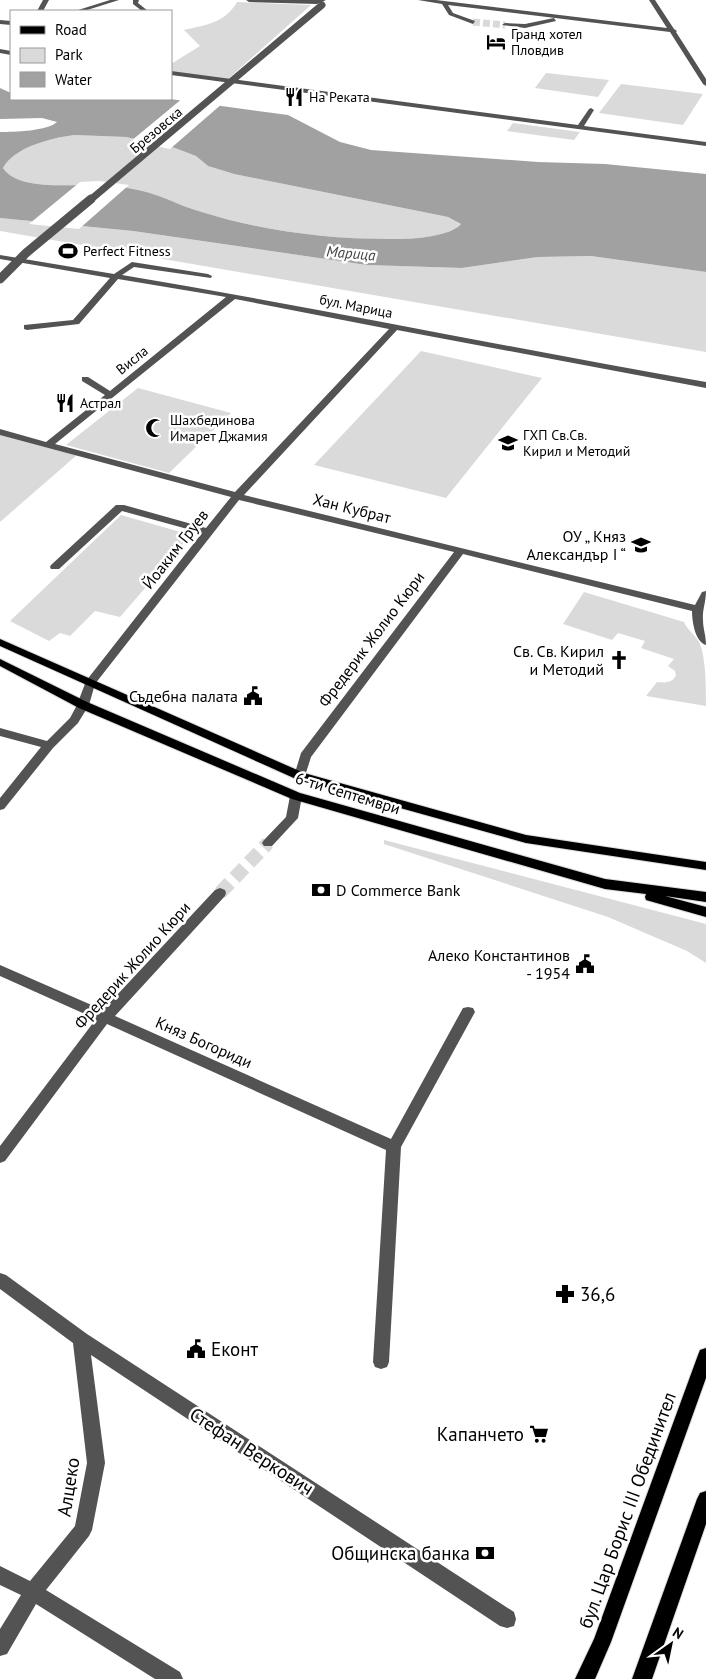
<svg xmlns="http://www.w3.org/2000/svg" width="706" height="1679" font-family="'PT Sans',sans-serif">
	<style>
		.green { fill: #dadada }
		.water { fill: #a1a1a1; fill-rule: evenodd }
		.pier { fill: #fff }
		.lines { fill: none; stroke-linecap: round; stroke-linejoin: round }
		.minor-tunnel-far1 { stroke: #d9d9d9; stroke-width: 7; stroke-dasharray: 7 3; stroke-linecap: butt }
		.minor-tunnel { stroke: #d9d9d9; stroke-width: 14; stroke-dasharray: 14 7; stroke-linecap: butt }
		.major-casing { stroke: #dbdbdb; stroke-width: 2 }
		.minor { fill: #535353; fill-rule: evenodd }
		.major { fill: #000; fill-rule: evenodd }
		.minor-bridge-far1 { stroke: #535353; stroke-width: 7 }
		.minor-bridge { stroke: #535353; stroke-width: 9 }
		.labels { text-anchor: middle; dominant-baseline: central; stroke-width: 5; stroke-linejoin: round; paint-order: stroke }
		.far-poi-label { font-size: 14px; fill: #000; stroke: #fff; text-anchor: start }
		.far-street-label { font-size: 14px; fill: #000; stroke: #fff }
		.far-water-label { font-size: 15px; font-style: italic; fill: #424242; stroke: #fff }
		.street-label { font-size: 16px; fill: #000; stroke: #fff }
		.poi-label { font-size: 16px; fill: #000; stroke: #fff; text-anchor: end }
		.near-poi-label { font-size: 19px; fill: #000; stroke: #fff; text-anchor: start }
		.near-street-label { font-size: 19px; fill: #000; stroke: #fff }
	</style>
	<rect width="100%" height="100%" fill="#fff"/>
	<path class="green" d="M 237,2 L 311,5 L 228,79 L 171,72 L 171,64 L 200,46 L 184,30 C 206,25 225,23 237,2 Z
		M 546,73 L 609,80 L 598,97 L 535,88 Z
		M 621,84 L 703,94 L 683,125 L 599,113 Z
		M 513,123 L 580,132 L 574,140 L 507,131 Z
		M 74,135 L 126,137 L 175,148 L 196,156 L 208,166 L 234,174 L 448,217 L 461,224 C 451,236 415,239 400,239 C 332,240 267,232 202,212 C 186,208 171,200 156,195 C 143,190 129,188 115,186 C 86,181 21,195 3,168 C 14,147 52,138 74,135 Z
		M 0,218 L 133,231 L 367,265 L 462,268 L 538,257 L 591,256 L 706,272 L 706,352 L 0,231 Z
		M 421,351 L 542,378 L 446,498 L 314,465 Z
		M 138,388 L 231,413 L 169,473 L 66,445 Z
		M 0,432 L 78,454 L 0,522 Z
		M 121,515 L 191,535 L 120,617 L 95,611 L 70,636 L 60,633 L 49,641 L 10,621 Z
		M 584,592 L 684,622 C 688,631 696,635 700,644 C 706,660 706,688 706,706 L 646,696 L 657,682 C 664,683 673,683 676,675 L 675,671 L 668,666 L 674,659 L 641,648 L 645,641 L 618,633 L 612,640 L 563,624 Z
		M 384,840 L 706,924 L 706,963 L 687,951 L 608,917 L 384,844 Z"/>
	<path class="water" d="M 0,88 L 11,93 L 11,99 L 170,99 L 288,115 L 340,142 L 371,150 L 538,162 L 605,164 L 706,174 L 706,272 L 591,256 L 538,257 L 462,268 L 367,265 L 133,231 L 0,218 L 0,132 C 14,132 48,131 57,122 L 42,118 L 0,119 ZM 74,135 L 126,137 L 175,148 L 196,156 L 208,166 L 234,174 L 448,217 L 461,224 C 451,236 415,239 400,239 C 332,240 266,232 202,212 C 186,208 171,200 156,195 C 142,190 129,188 115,186 C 87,181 21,195 3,168 C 14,147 52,138 74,135 Z"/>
	<path class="pier" d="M 183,98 L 223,103 L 170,149 L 131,141 Z
		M 99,181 L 129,185 L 79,229 L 29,224 L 80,182 Z"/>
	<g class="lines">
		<path class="minor-tunnel-far1" d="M 473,22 L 505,25"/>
		<path class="minor-tunnel" d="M 220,893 L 268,843"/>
		<g class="major-casing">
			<path id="major" d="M 0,639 L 304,773 L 526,835 L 706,862 L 706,870 L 526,843 L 296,779 L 0,646 Z
				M 0,659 L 87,702 L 300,793 L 605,879 L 706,892 L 706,902 L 665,896 L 706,907 L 706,917 L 646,900 L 645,897 L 646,894 L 605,889 L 292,799 L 79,708 L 0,666 Z
				M 706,1348 L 706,1378 L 611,1642 L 595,1679 L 575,1679 L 594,1639 L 698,1355 L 700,1350 Z
				M 706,1491 L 706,1524 L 652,1679 L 632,1679 L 697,1499 L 700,1493 Z"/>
		</g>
		<path class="minor" d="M 43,0 L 49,0 L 43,11 L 37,11 Z
			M 110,0 L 119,0 L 84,11 L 75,11 Z
			M 133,0 L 139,0 L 138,3 L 148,11 L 142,11 L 133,4 Z
			M 246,0 L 326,0 L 317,4 L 249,2 Z
			M 418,0 L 436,0 L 667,28 L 649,0 L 655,0 L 674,29 L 677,31 L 676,32 L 706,79 L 706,86 L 703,84 L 670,32 L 448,5 L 453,13 L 475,21 L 473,24 L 449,15 L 442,4 Z
			M 554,18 L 556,21 L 525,28 L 502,25 L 505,23 L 525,24 Z
			M 0,20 L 11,21 L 11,25 L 0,24 Z
			M 0,49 L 11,51 L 11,55 L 0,53 Z
			M 171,71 L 578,125 L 589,109 L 591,108 L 594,110 L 584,126 L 706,142 L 706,146 L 171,75 Z
			M 0,255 L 114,274 L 132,262 L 208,274 L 212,276 L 211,278 L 134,267 L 122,275 C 318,308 511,348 706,382 L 706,388 L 397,330 L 244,495 L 695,605 L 702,592 L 706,591 C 706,602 702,611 703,620 C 703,629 706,635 706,645 C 695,642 692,621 692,611 L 463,554 L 311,757 L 304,779 L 296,779 L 294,776 L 301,753 L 454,552 L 239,500 L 95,684 L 89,705 L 78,723 L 53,748 L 4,809 L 0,810 L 0,798 L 41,747 L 0,736 L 0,728 L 47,741 L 70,718 L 77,705 L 86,681 L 202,533 L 122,511 L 59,569 L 51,569 L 50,567 L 51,565 L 116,505 L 124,505 L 206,528 L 231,497 L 0,435 L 0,429 L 46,442 L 105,395 L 82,381 L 82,377 L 88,377 L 110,391 L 226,297 L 118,279 L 79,324 L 27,330 L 24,329 L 24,325 L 73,320 L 110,278 L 0,259 ZM 235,299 L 389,329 L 235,492 L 55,444 Z
			M 296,792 L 302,796 L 298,818 L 272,846 L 264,846 L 262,843 L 264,840 L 286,817 L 290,796 Z
			M 220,888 L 225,890 L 226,893 L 225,896 L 115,1016 L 391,1139 L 463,1008 L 468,1007 L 473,1008 L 475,1012 L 401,1147 L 389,1362 L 387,1367 L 381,1369 L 375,1367 L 373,1362 L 386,1150 L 107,1024 L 5,1161 L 0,1163 L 0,1146 L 96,1019 L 0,976 L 0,965 L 103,1010 L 215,890 Z
			M 0,1273 L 6,1275 L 87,1334 L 514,1612 L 516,1619 L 514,1626 L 507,1628 L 500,1626 L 91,1355 L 105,1463 L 92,1530 L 89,1536 L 46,1590 L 180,1672 L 183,1679 L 155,1679 L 36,1604 L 7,1654 L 0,1656 L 0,1629 L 21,1595 L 0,1585 L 0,1566 L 30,1581 L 75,1526 L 87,1463 L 73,1343 L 0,1289 Z"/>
		<use href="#major" class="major"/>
		<path class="minor-bridge-far1" d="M 89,201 L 322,5"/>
		<path class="minor-bridge" d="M 0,279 L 26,253 L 91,199"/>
	</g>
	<defs>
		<g id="hotel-bare" transform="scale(1.5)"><path d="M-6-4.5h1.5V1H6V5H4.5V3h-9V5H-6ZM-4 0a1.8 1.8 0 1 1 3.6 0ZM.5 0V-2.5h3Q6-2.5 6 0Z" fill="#000" stroke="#fff" stroke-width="2.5" paint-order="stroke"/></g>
		<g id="restaurant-bare" transform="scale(1.5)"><path d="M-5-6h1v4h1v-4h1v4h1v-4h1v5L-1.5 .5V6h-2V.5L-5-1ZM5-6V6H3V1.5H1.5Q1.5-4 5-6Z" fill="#000" stroke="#fff" stroke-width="2.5" paint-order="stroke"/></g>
		<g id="stadium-bare" transform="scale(1.5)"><path d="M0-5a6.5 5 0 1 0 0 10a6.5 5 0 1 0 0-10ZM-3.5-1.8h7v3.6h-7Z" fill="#000" stroke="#fff" stroke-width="2.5" paint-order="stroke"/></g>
		<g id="mosque-bare" transform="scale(1.5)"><path d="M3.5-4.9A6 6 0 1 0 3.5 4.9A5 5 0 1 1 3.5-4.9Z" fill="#000" stroke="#fff" stroke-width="2.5" paint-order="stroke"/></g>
		<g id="school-bare" transform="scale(1.5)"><path d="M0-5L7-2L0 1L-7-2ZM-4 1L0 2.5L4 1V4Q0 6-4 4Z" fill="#000" stroke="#fff" stroke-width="2.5" paint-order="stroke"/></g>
		<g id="church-bare" transform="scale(1.5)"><path d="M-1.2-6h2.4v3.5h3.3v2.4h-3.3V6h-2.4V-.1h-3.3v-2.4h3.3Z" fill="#000" stroke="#fff" stroke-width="2.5" paint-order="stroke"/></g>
		<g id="civic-bare" transform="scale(1.5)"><path d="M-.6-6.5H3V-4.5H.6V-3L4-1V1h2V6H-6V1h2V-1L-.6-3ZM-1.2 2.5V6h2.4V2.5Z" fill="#000" stroke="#fff" stroke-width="2.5" paint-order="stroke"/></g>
		<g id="bank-bare" transform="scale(1.5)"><path d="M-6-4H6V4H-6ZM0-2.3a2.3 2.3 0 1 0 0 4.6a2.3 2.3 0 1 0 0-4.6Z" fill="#000" stroke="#fff" stroke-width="2.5" paint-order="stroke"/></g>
		<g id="pharmacy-bare" transform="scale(1.5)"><path d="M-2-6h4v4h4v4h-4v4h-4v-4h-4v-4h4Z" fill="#000" stroke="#fff" stroke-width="2.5" paint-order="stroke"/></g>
		<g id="supermarket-bare" transform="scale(1.5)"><path d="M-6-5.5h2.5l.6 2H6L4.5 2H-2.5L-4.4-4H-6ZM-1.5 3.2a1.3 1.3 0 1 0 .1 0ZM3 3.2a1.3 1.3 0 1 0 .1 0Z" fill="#000" stroke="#fff" stroke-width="2.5" paint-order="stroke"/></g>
	</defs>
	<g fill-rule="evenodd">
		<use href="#hotel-bare" x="496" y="42"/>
		<use href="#restaurant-bare" x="294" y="97"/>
		<use href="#stadium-bare" x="68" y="251"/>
		<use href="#restaurant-bare" x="65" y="403"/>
		<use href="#mosque-bare" x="155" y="428"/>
		<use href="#school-bare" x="508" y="443"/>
		<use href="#school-bare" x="641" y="545"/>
		<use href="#church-bare" x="619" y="660"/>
		<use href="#civic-bare" x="253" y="696"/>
		<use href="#bank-bare" x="321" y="890"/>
		<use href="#civic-bare" x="585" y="964"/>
		<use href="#pharmacy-bare" x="565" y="1294"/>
		<use href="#civic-bare" x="196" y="1349"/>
		<use href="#supermarket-bare" x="539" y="1434"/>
		<use href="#bank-bare" x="485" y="1553"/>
	</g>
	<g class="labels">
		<g class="far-poi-label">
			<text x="511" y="34">Гранд хотел<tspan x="511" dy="16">Пловдив</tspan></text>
			<text x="309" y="97">На Реката</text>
			<text x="83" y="251">Perfect Fitness</text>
			<text x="80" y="403">Астрал</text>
			<text x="170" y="420">Шахбединова<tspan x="170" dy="16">Имарет Джамия</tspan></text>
			<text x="523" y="435">ГХП Св.Св.<tspan x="523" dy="16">Кирил и Методий</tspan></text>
		</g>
		<g class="far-street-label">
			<text transform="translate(156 130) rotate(-40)">Брезовска</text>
			<text transform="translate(356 306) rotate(11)">бул. Марица</text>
			<text transform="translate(132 360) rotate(-39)">Висла</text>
		</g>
		<g class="far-water-label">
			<text transform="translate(351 253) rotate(5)">Марица</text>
		</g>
		<g class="street-label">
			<text transform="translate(352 508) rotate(14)">Хан Кубрат</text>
			<text transform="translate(175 549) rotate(-52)">Йоаким Груев</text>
			<text transform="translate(371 639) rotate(-53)">Фредерик Жолио Кюри</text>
			<text transform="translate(348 793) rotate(17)">6-ти Септември</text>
			<text transform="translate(132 965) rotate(-48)">Фредерик Жолио Кюри</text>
			<text transform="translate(204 1042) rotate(24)">Княз Богориди</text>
		</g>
		<g class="poi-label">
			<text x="626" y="536">ОУ „ Княз<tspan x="626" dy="18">Александър I “</tspan></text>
			<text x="604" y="651">Св. Св. Кирил<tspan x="604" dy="18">и Методий</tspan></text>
			<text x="238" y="696">Съдебна палата</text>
			<text x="336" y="890" text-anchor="start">D Commerce Bank</text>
			<text x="570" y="955">Алеко Константинов<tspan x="570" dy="18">- 1954</tspan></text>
		</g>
		<g class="near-poi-label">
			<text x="580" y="1294">36,6</text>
			<text x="211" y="1349">Еконт</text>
			<text x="524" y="1434" text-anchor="end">Капанчето</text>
			<text x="470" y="1553" text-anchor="end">Общинска банка</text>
		</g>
		<g class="near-street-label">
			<text transform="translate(252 1451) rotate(33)">Стефан Веркович</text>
			<text transform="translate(68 1487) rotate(-81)">Алцеко</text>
			<text transform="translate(627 1510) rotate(-70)">бул. Цар Борис III Обединител</text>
		</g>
	</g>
	<rect x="10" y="10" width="162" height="90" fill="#ffffff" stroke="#999999"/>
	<rect x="20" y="26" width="25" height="8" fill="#000000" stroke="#999999"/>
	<text x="55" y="35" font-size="15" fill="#000000">Road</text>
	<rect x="20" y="48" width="25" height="15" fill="#dadada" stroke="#999999"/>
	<text x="55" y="60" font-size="15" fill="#000000">Park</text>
	<rect x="20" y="72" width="25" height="15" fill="#a1a1a1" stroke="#999999"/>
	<text x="55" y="85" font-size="15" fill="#000000">Water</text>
	<g transform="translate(671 1644) rotate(33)" stroke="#ffffff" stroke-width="4" paint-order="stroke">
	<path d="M0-4L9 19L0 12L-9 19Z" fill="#000000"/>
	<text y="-8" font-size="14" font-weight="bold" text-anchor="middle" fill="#000000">N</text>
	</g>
</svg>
